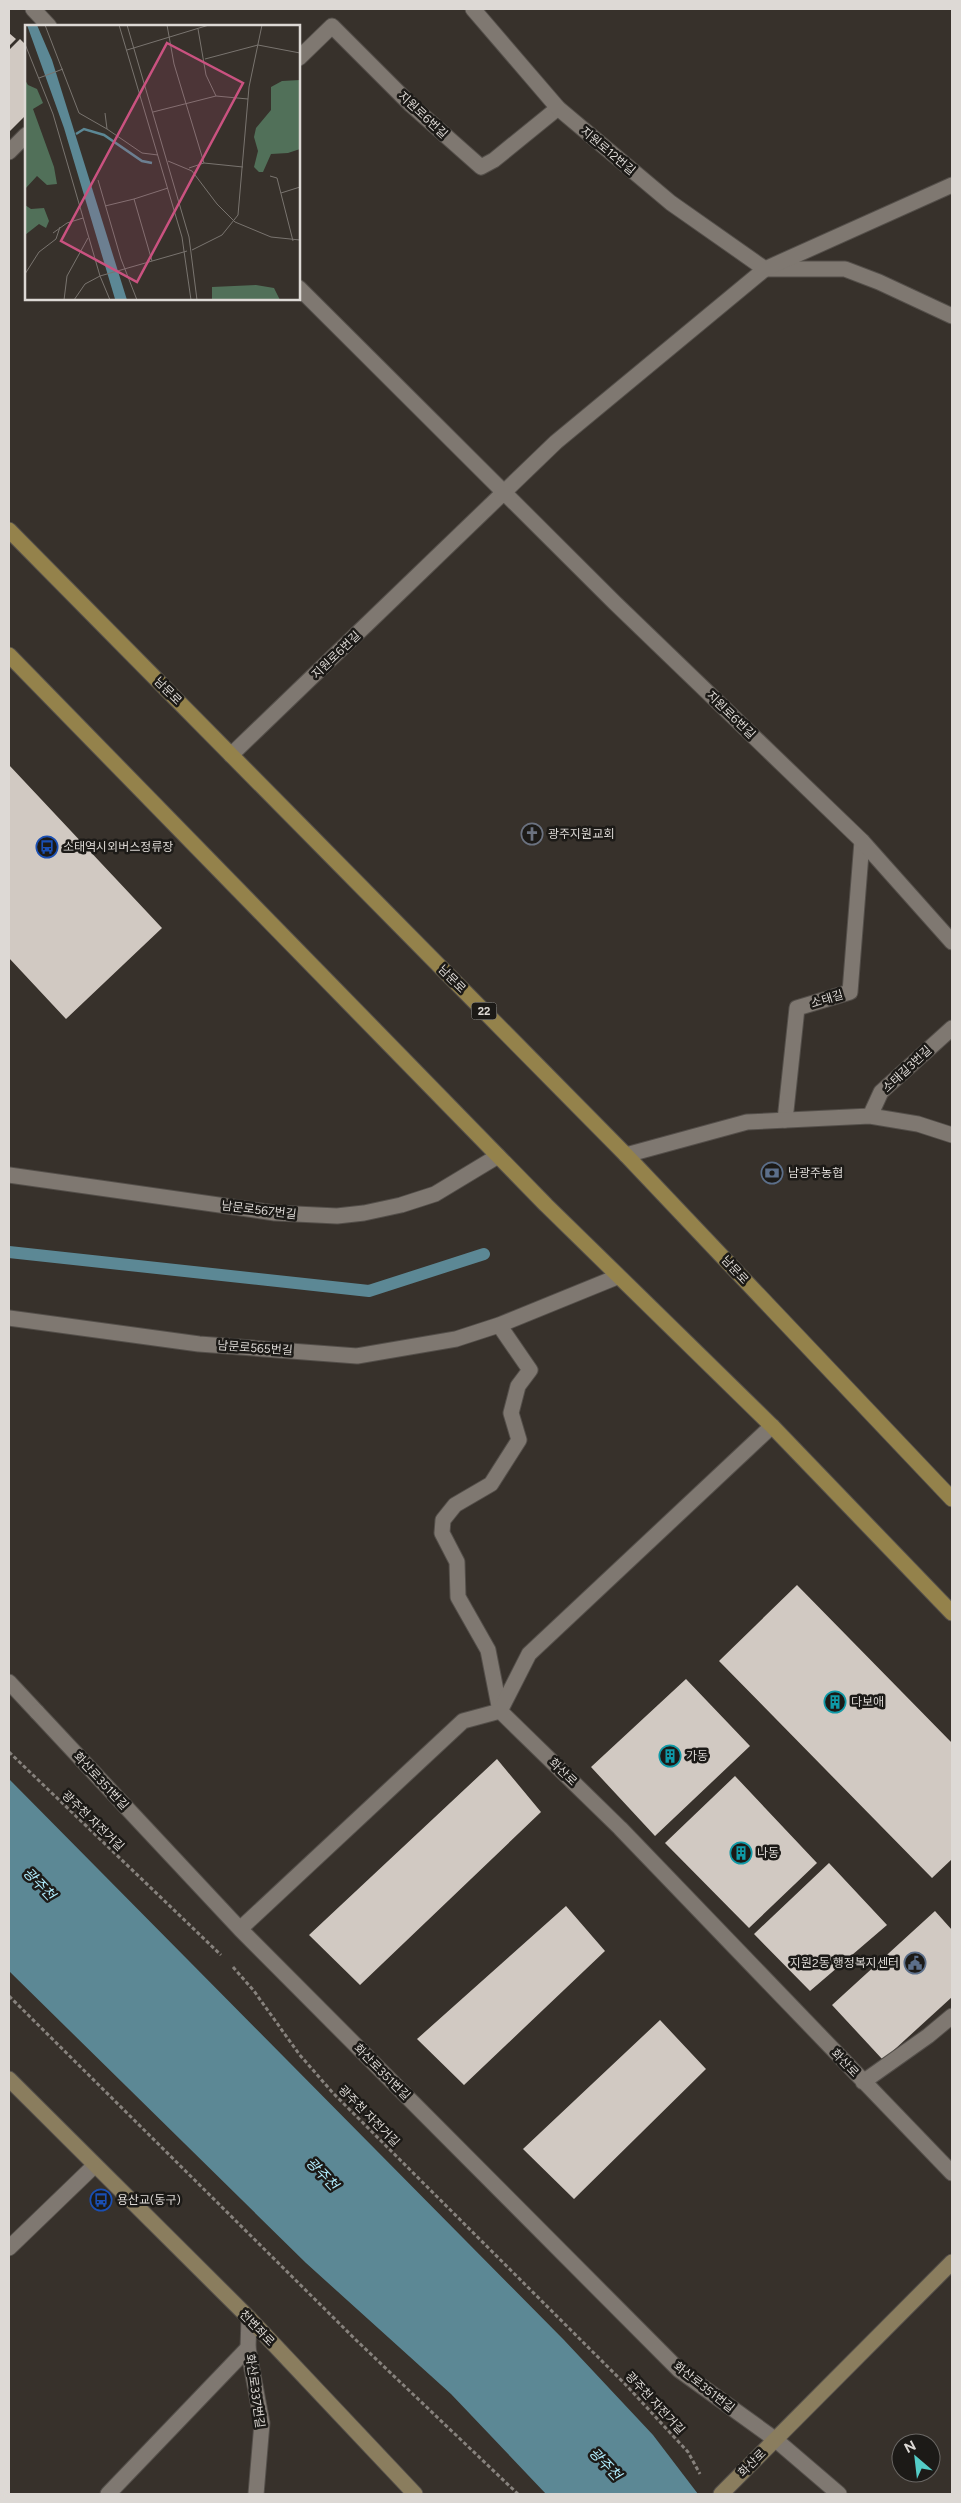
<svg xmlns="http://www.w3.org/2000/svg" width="961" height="2503" font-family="Figtree,'Noto Sans KR',sans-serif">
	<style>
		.water { fill: #5c8895 }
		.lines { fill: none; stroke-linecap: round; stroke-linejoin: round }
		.stream { stroke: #5c8895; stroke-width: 12 }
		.building { fill: #d1c9c2 }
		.lane-casing { stroke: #544f4a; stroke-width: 17 }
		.street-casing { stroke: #544f4a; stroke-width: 17 }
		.secondary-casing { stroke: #544f4a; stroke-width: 17 }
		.primary-casing { stroke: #544f4a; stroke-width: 17 }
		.path { stroke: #87827d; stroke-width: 3; stroke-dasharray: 4 2.5; stroke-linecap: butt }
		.lane { stroke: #7f7871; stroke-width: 15 }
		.street { stroke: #7f7871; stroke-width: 15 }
		.secondary { stroke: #8a7d5e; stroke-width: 15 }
		.primary { stroke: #94824b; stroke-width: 15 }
		.labels { text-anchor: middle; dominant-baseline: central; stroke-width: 5; stroke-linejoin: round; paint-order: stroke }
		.shield { fill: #1c1a17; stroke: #a3a09c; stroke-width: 1 }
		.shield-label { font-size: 11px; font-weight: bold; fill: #ddd9d5 }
		.street-label { font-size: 12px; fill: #ddd9d5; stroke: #1c1a17 }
		.poi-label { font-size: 12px; fill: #ddd9d5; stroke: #1c1a17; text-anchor: start }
		.water-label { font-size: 14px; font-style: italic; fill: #b1edfe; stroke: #1c1a17 }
		.inset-river { fill: none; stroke: #5c8895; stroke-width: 2.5 }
		.inset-road { fill: none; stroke: #79746f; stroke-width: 1 }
		.view { fill: #ca5280; fill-opacity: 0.15; stroke: #ca5280; stroke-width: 2.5 }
		.inset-edge { fill: none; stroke: #ddd9d5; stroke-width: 2.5 }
	</style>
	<rect width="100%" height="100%" fill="#37312b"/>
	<path class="water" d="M 9,1779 L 564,2340 L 653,2435 L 698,2494 L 546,2494 L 451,2394 L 306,2263 L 9,1971 Z"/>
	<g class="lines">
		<path class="stream" d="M 9,1252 L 369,1291 L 484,1254"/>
	</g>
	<path class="building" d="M 9,33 L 16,39 L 9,46 Z
		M 20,39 L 26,45 L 26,115 L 9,132 L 9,50 Z
		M 9,765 L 162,928 L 66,1019 L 9,958 Z
		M 797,1585 L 952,1743 L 952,1859 L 932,1878 L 719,1661 Z
		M 686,1679 L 750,1746 L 655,1836 L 591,1767 Z
		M 497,1759 L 541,1812 L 360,1985 L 309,1935 Z
		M 735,1776 L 817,1863 L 749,1928 L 665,1843 Z
		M 829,1863 L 887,1925 L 810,1991 L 754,1934 Z
		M 566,1906 L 605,1951 L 464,2085 L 417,2039 Z
		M 935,1911 L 952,1930 L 952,1997 L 883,2060 L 832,2005 Z
		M 660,2020 L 706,2069 L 574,2199 L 523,2149 Z"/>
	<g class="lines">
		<g class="lane-casing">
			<path id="lane" d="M 299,58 L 332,26 L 411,105 L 481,167 L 494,160 L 558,108
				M 9,152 L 26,135
				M 765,269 L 845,269 L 879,282 L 952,316
				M 785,1120 L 797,1008 L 850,992 L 862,841
				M 9,1318 L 199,1344 L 357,1356 L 456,1339 L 499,1325 L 617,1277
				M 499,1325 L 530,1370 L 518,1386 L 511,1413 L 519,1440 L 491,1484 L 455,1505 L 443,1520 L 442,1533 L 457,1562 L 458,1597 L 488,1650 L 500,1711
				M 9,1682 L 37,1712
				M 108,2494 L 248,2348"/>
		</g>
		<g class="street-casing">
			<path id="street" d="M 33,9 L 49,26
				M 473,9 L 558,108 L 671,203 L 765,269
				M 299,288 L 615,603 L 862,841 L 952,942
				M 231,755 L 556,442 L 765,269 L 952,185
				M 870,1116 L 881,1092 L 952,1028
				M 626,1155 L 747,1122 L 870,1116 L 918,1124 L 952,1135
				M 9,1175 L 275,1213 L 337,1216 L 364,1213 L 401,1205 L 435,1194 L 498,1156
				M 500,1711 L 529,1654 L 772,1426
				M 37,1712 L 240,1929 L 679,2370 L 776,2440 L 839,2494
				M 240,1929 L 463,1721 L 500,1711 L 620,1828 L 952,2173
				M 863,2082 L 928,2036 L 952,2016
				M 9,2248 L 94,2166
				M 249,2318 L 248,2348 L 262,2423 L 256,2494"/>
		</g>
		<g class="secondary-casing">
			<path id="secondary" d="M 9,2079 L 249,2318 L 415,2494
				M 721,2494 L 952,2262"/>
		</g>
		<g class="primary-casing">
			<path id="primary" d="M 9,530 L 626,1155 L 952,1499
				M 9,655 L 546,1205 L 772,1426 L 952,1613"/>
		</g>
		<path class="path" d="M 9,1752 L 221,1955
			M 233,1967 L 254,1991 L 299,2054 L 333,2093 L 625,2384 L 688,2452 L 700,2474
			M 9,1996 L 356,2340 L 518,2494"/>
		<use href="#lane" class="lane"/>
		<use href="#street" class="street"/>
		<use href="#secondary" class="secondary"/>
		<use href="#primary" class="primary"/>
	</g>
	<defs>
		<g id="church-ring" transform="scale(1.125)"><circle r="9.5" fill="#1c1a17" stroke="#6b7280" stroke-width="1.5"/><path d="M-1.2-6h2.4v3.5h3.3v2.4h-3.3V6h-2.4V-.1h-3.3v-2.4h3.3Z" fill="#6b7280"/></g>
		<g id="bus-ring" transform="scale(1.125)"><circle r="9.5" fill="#1c1a17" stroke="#1a4fb4" stroke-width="1.5"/><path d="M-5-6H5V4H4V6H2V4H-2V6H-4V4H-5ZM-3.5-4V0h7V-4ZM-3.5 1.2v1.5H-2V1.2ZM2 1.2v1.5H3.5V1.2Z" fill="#1a4fb4"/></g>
		<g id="bank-ring" transform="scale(1.125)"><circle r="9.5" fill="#1c1a17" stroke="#5c6f8a" stroke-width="1.5"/><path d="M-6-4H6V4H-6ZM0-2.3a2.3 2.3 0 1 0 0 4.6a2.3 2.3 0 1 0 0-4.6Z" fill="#5c6f8a"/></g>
		<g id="building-ring" transform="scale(1.125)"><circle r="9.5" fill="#1c1a17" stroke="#0f9aa8" stroke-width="1.5"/><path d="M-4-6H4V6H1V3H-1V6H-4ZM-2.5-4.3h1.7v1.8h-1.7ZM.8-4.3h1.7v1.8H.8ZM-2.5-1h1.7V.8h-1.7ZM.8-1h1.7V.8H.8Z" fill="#0f9aa8"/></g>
		<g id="civic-ring" transform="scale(1.125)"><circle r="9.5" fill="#1c1a17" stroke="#5c6f8a" stroke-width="1.5"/><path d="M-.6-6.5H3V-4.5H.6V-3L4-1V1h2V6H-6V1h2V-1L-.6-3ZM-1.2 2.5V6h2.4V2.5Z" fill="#5c6f8a"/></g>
	</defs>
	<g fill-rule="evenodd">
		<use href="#church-ring" x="532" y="834"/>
		<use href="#bus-ring" x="47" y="847"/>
		<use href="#bank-ring" x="772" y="1173"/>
		<use href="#building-ring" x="835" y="1702"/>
		<use href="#building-ring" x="670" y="1756"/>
		<use href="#building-ring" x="741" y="1853"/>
		<use href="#civic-ring" x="915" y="1963"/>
		<use href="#bus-ring" x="101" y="2200"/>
	</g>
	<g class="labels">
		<rect class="shield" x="471.5" y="1002.5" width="25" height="17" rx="4"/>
		<g class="shield-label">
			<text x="484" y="1011">22</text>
		</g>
		<g class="street-label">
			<text transform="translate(423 115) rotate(43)">지원로6번길</text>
			<text transform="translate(608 151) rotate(40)">지원로12번길</text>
			<text transform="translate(336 655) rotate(-44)">지원로6번길</text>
			<text transform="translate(168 691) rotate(45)">남문로</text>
			<text transform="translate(731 715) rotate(44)">지원로6번길</text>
			<text transform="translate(452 979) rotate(45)">남문로</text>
			<text transform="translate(827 999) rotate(-17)">소태길</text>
			<text transform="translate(907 1069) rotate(-43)">소태길3번길</text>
			<text transform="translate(259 1210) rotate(7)">남문로567번길</text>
			<text transform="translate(735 1270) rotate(47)">남문로</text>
			<text transform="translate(255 1348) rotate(4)">남문로565번길</text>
			<text transform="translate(563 1772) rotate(44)">화산로</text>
			<text transform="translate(101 1781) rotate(47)">화산로351번길</text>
			<text transform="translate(93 1821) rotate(44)">광주천 자전거길</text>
			<text transform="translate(845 2063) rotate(46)">화산로</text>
			<text transform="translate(382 2072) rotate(45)">화산로351번길</text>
			<text transform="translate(369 2116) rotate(45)">광주천 자전거길</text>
			<text transform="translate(257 2328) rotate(46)">천변좌로</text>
			<text transform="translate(704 2387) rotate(38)">화산로351번길</text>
			<text transform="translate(255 2391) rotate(82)">화산로337번길</text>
			<text transform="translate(655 2403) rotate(47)">광주천 자전거길</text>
			<text transform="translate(752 2463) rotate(-45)">화산로</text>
		</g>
		<g class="poi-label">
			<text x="548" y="834">광주지원교회</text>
			<text x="63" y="847">소태역시외버스정류장</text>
			<text x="788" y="1173">남광주농협</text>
			<text x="851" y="1702">다보애</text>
			<text x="686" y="1756">가동</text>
			<text x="757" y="1853">나동</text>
			<text x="899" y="1963" text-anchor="end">지원2동 행정복지센터</text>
			<text x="117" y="2200">용산교(동구)</text>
		</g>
		<g class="water-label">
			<text transform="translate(39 1884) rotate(46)">광주천</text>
			<text transform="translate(322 2174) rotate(46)">광주천</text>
			<text transform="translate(605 2464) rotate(46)">광주천</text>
		</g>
	</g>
	<g transform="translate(25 25)">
		<rect width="275" height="275" fill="#37312b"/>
		<path d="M 0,55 L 3,60 L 12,64 L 18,78 L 8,84 L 29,142 L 32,159 L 22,160 L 12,151 L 0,164 ZM 275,55 L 275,124 L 263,128 L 246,129 L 238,147 L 234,147 L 229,142 L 233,126 L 229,112 L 231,103 L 246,85 L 246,62 L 257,56 ZM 0,180 L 6,184 L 19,183 L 24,196 L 21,203 L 14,199 L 0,210 ZM 231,260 L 249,263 L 255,275 L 187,275 L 187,262 Z" fill="#517059"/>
		<path d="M 2,0 L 12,0 L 27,35 L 102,275 L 90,274 L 39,103 Z" fill="#5c8895"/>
		<path class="inset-river" d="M 51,109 L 59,104 L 79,110 L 117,136 L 127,138"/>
		<path class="inset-road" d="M 20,0 L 54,88 L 82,104M 94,0 L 157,212 L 166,275M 102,0 L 164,212 L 172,275M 142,0 L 149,39 L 179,138M 173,4 L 181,50 L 191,71M 0,19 L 28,89 L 75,251M 102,25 L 184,0M 180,34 L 233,20 L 275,28M 14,53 L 38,44M 128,87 L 191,71 L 223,74M 80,88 L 82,104 L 117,128 L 133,130M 143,136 L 167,146 L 192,179 L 210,197 L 246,212 L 275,215M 164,143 L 179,138 L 218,142M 245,151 L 252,153 L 268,216M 73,155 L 96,234 L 112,275M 256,168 L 275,162M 109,174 L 143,163M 80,181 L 109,174 L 127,236M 28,208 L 42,198 L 58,193M 167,225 L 197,210 L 213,190 L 224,62 L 237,0M 0,249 L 14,227 L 31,214 L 35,202M 75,251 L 85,275M 39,275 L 42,251 L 63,213M 49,275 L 60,259 L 75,251 L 162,226"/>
		<path class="view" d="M 142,18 L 218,58 L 112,257 L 36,216 Z"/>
		<rect width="275" height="275" class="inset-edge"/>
	</g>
	<rect width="961" height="2503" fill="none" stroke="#ddd9d5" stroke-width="20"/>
	<g transform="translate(916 2458) rotate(332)"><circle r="24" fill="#1c1a17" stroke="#696663"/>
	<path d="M0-4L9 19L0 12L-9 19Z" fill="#54cdc7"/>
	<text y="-8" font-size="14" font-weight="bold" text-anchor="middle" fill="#ddd9d5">N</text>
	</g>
</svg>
